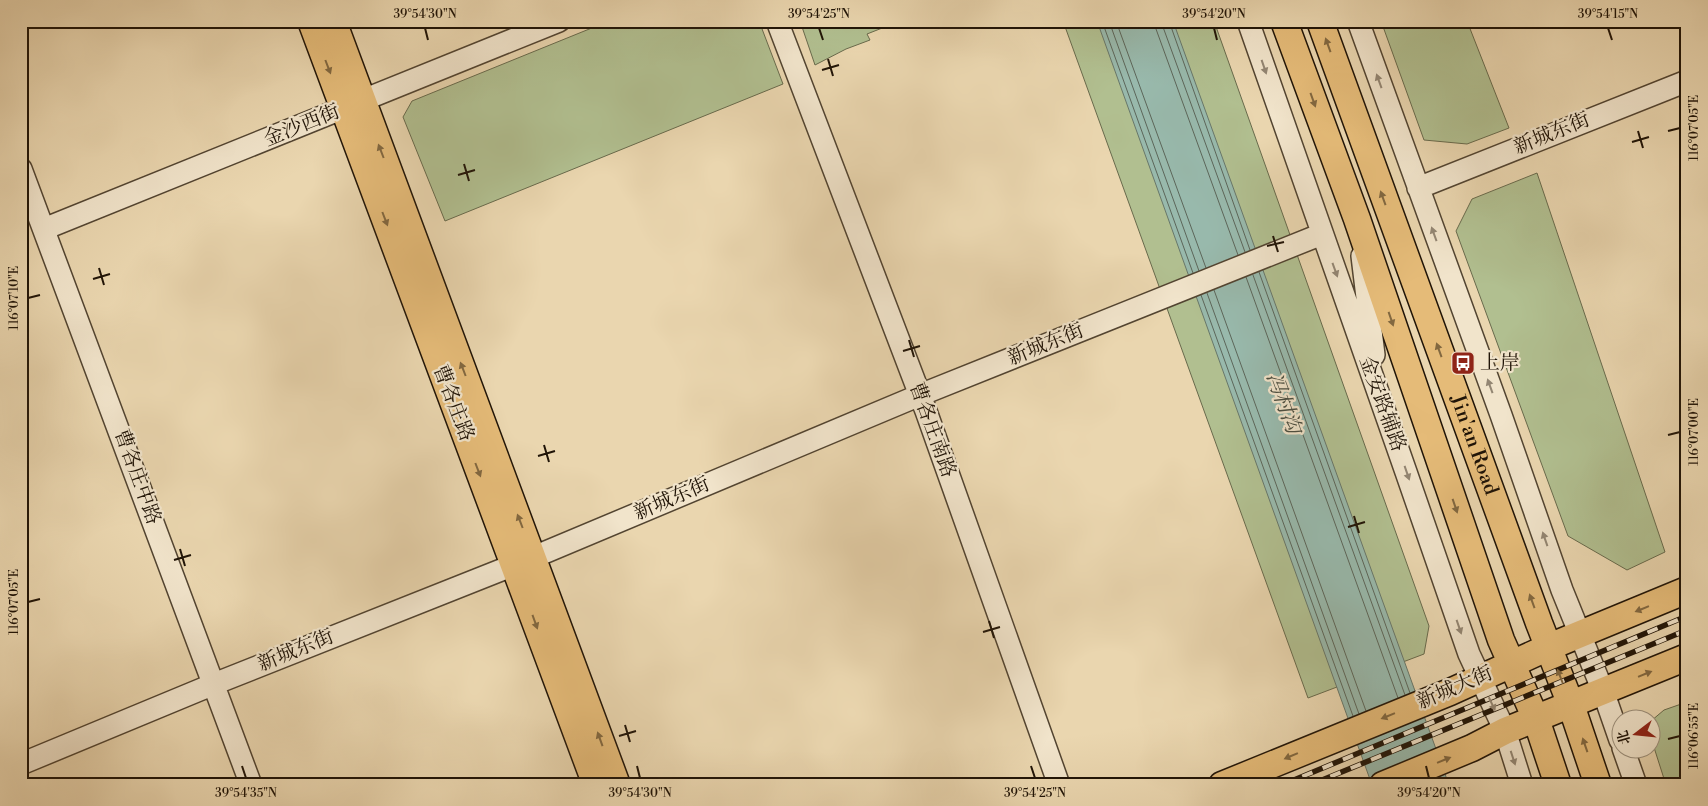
<svg xmlns="http://www.w3.org/2000/svg" width="1708" height="806" font-family="'Libre Bodoni','Noto Serif SC',serif">
	<style>
		.green { fill: #b1bf90; stroke: #686a4c }
		.water { fill: #98b9ac; stroke: #68776a }
		.lines { fill: none; stroke-linecap: round; stroke-linejoin: round }
		.shore { stroke: #5c665a; stroke-width: 1 }
		.minor-casing { stroke: #524431; stroke-width: 24 }
		.major-casing { stroke: #201407; stroke-width: 29 }
		.minor { stroke: #f1e4cb; stroke-width: 21 }
		.major { stroke: #e5bb78; stroke-width: 26 }
		.rail-casing { stroke: #201407; stroke-width: 5.5 }
		.rail { stroke: #f1e4cb; stroke-width: 4; stroke-dasharray: 11; stroke-linecap: butt }
		.oneway { fill: #826840 }
		.oneway2 { fill: #938673 }
		.ticks { fill: none; stroke: #201407; stroke-width: 2 }
		.labels { text-anchor: middle; dominant-baseline: central; stroke-width: 4.5; stroke-linejoin: round; paint-order: stroke }
		.street-label { font-size: 20px; fill: #201407; stroke: #f1e4cb }
		.poi-label { font-size: 20px; fill: #201407; stroke: #f1e4cb; text-anchor: start }
		.water-label { font-size: 21px; font-style: italic; fill: #4a4e41; stroke: #f1e4cb }
		.neatline { fill: none; stroke: #201407; stroke-width: 2 }
		.ticks-label { font-size: 12px; text-anchor: middle; fill: #201407 }
	</style>
	<rect width="100%" height="100%" fill="#ead6af"/>
	<filter id="stains"><feTurbulence type="fractalNoise" baseFrequency=".004" numOctaves="4"/><feColorMatrix values="0 0 0 0 .2 0 0 0 0 .09 0 0 0 0 .02 0 0 0 .5 -.17"/></filter>
	<radialGradient id="worn" r=".72"><stop offset=".6" stop-color="#630" stop-opacity="0"/><stop offset="1" stop-color="#630" stop-opacity=".3"/></radialGradient>
	<path class="green" d="M 609,21 L 759,21 L 783,84 L 445,221 L 403,117 L 412,101 Z
		M 800,21 L 900,21 L 867,34 L 870,40 L 846,49 L 815,65 Z
		M 1063,21 L 1214,21 L 1429,626 L 1424,654 L 1308,698 Z
		M 1381,21 L 1467,21 L 1509,128 L 1467,144 L 1424,140 Z
		M 1537,173 L 1665,552 L 1627,570 L 1568,536 L 1456,231 L 1472,199 Z
		M 1687,702 L 1687,785 L 1666,785 L 1651,738 L 1651,721 L 1664,710 Z"/>
	<path class="water" d="M 1097,21 L 1173,21 L 1449,785 L 1372,785 Z"/>
	<g class="lines">
		<path class="shore" d="M 1102,21 L 1193,273
			M 1109,21 L 1199,271
			M 1116,21 L 1206,268
			M 1155,21 L 1156,29 L 1238,255
			M 1163,21 L 1163,27 L 1245,252
			M 1169,21 L 1250,250
			M 1259,272 L 1410,693
			M 1253,275 L 1405,695
			M 1246,277 L 1398,698
			M 1214,290 L 1366,711
			M 1207,293 L 1359,714
			M 1201,295 L 1353,716"/>
		<g class="minor-casing">
			<path id="minor" d="M 777,21 L 926,411 L 1059,785
				M 1248,21 L 1406,472 L 1469,654 L 1505,731 L 1522,785
				M 1358,21 L 1501,415 L 1562,590 L 1603,691 L 1620,740
				M 21,169 L 251,785
				M 1418,188 L 1687,81
				M 44,229 L 559,21
				M 1362,256 L 1374,355
				M 1623,748 L 1636,785
				M 21,764 L 214,684 L 534,557 L 920,395 L 1322,234"/>
		</g>
		<g class="major-casing">
			<g id="major">
				<path d="M 311,21 L 596,785"/>
				<path d="M 333,21 L 617,785"/>
				<path d="M 1284,21 L 1357,219 L 1501,640 L 1536,719 L 1558,785"/>
				<path id="s1" d="M 1320,21 L 1539,623 L 1571,705 L 1598,785"/>
				<path d="M 1222,785 L 1450,692 L 1549,647 L 1687,590"/>
				<path d="M 1383,785 L 1472,748 L 1505,731 L 1687,657"/>
			</g>
		</g>
		<use href="#minor" class="minor"/>
		<use href="#major" class="major"/>
		<g class="rail-casing">
			<path id="rail" d="M 1282,785 L 1687,616
				M 1310,785 L 1687,630"/>
		</g>
		<use href="#rail" class="rail"/>
	</g>
	<defs><path id="oneway-solid" d="M-6-.8H1V-3.2L6.5 0L1 3.2V.8H-6Z" transform="scale(1.25)"/></defs>
	<g class="oneway">
		<use href="#oneway-solid" transform="translate(1328 45) rotate(-110)"/>
		<use href="#oneway-solid" transform="translate(328 67) rotate(69)"/>
		<use href="#oneway-solid" transform="translate(1313 100) rotate(70)"/>
		<use href="#oneway-solid" transform="translate(381 151) rotate(-111)"/>
		<use href="#oneway-solid" transform="translate(1383 198) rotate(-110)"/>
		<use href="#oneway-solid" transform="translate(385 219) rotate(69)"/>
		<use href="#oneway-solid" transform="translate(1391 319) rotate(71)"/>
		<use href="#oneway-solid" transform="translate(1439 350) rotate(-110)"/>
		<use href="#oneway-solid" transform="translate(463 369) rotate(-111)"/>
		<use href="#oneway-solid" transform="translate(478 470) rotate(69)"/>
		<use href="#oneway-solid" transform="translate(1455 506) rotate(71)"/>
		<use href="#oneway-solid" transform="translate(520 521) rotate(-111)"/>
		<use href="#oneway-solid" transform="translate(1532 601) rotate(-110)"/>
		<use href="#oneway-solid" transform="translate(1642 609) rotate(158)"/>
		<use href="#oneway-solid" transform="translate(535 622) rotate(70)"/>
		<use href="#oneway-solid" transform="translate(1645 674) rotate(-22)"/>
		<use href="#oneway-solid" transform="translate(1560 676) rotate(-111)"/>
		<use href="#oneway-solid" transform="translate(1388 716) rotate(158)"/>
		<use href="#oneway-solid" transform="translate(600 739) rotate(-110)"/>
		<use href="#oneway-solid" transform="translate(1585 745) rotate(-109)"/>
		<use href="#oneway-solid" transform="translate(1291 756) rotate(157)"/>
		<use href="#oneway-solid" transform="translate(1444 760) rotate(-22)"/>
	</g>
	<g class="oneway2">
		<use href="#oneway-solid" transform="translate(1264 67) rotate(71)"/>
		<use href="#oneway-solid" transform="translate(1379 81) rotate(-110)"/>
		<use href="#oneway-solid" transform="translate(1434 234) rotate(-110)"/>
		<use href="#oneway-solid" transform="translate(1335 270) rotate(70)"/>
		<use href="#oneway-solid" transform="translate(1490 386) rotate(-110)"/>
		<use href="#oneway-solid" transform="translate(1407 473) rotate(71)"/>
		<use href="#oneway-solid" transform="translate(1545 539) rotate(-109)"/>
		<use href="#oneway-solid" transform="translate(1459 627) rotate(71)"/>
		<use href="#oneway-solid" transform="translate(1492 704) rotate(65)"/>
		<use href="#oneway-solid" transform="translate(1513 758) rotate(72)"/>
	</g>
	<path class="ticks" d="M 425,28 L 428,40M 819,28 L 823,40M 1214,28 L 1217,40M 1608,28 L 1612,40M 828,59 L 833,76M 822,70 L 839,65M 1638,131 L 1643,148M 1668,131 L 1680,128M 1632,142 L 1649,137M 464,164 L 469,181M 458,175 L 475,170M 1273,236 L 1278,252M 1267,246 L 1284,242M 99,268 L 104,285M 93,279 L 110,274M 28,298 L 40,295M 909,340 L 914,357M 903,351 L 920,346M 1668,435 L 1680,432M 544,445 L 549,462M 538,456 L 555,451M 1354,516 L 1359,533M 1348,527 L 1365,522M 180,549 L 185,566M 174,560 L 191,555M 28,602 L 40,599M 989,621 L 994,638M 983,632 L 1000,627M 625,725 L 630,742M 619,736 L 636,731M 1668,739 L 1680,736M 242,766 L 246,778M 637,766 L 640,778M 1031,766 L 1035,778M 1426,766 L 1429,778"/>
	<defs>
		<g id="bus-square" transform="scale(1.25)"><rect x="-9" y="-9" width="18" height="18" rx="4" fill="#8f2418" stroke="#f1e4cb"/><path d="M-5-6H5V4H4V6H2V4H-2V6H-4V4H-5ZM-3.5-4V0h7V-4ZM-3.5 1.2v1.5H-2V1.2ZM2 1.2v1.5H3.5V1.2Z" fill="#fff"/></g>
	</defs>
	<g fill-rule="evenodd">
		<use href="#bus-square" x="1463" y="363"/>
	</g>
	<g class="labels">
		<g class="street-label">
			<text transform="translate(302 126) rotate(-22)">金沙西街</text>
			<text transform="translate(1552 134) rotate(-22)">新城东街</text>
			<text transform="translate(1046 345) rotate(-22)">新城东街</text>
			<text transform="translate(453 403) rotate(69)">曹各庄路</text>
			<text transform="translate(1382 404) rotate(70)">金安路辅路</text>
			<text transform="translate(932 430) rotate(70)">曹各庄南路</text>
			<text stroke="none"><textPath href="#s1" startOffset="451">Jin'an Road</textPath></text>
			<text transform="translate(137 477) rotate(70)">曹各庄中路</text>
			<text transform="translate(672 499) rotate(-23)">新城东街</text>
			<text transform="translate(296 651) rotate(-22)">新城东街</text>
			<text transform="translate(1455 688) rotate(-23)">新城大街</text>
		</g>
		<g class="poi-label">
			<text x="1480" y="363">上岸</text>
		</g>
		<g class="water-label">
			<text transform="translate(1283 403) rotate(70)">冯村沟</text>
		</g>
	</g>
	<rect width="1708" height="806" fill="none" stroke="#ead6af" stroke-width="55"/>
	<g transform="translate(1636 734) rotate(254)"><circle r="24" fill="#f1e4cb" stroke="#9d917d"/>
	<path d="M0-4L9 19L0 12L-9 19Z" fill="#8f2418"/>
	<text y="-8" font-size="14" font-weight="bold" text-anchor="middle" fill="#201407">北</text>
	</g>
	<rect x="28" y="28" width="1652" height="750" class="neatline"/>
	<g class="ticks-label">
		<text x="425" y="18">39°54'30"N</text>
		<text x="819" y="18">39°54'25"N</text>
		<text x="1214" y="18">39°54'20"N</text>
		<text x="1608" y="18">39°54'15"N</text>
		<text transform="translate(1694 128) rotate(-90)" y="4">116°07'05"E</text>
		<text transform="translate(14 298) rotate(-90)" y="4">116°07'10"E</text>
		<text transform="translate(1694 432) rotate(-90)" y="4">116°07'00"E</text>
		<text transform="translate(14 602) rotate(-90)" y="4">116°07'05"E</text>
		<text transform="translate(1694 736) rotate(-90)" y="4">116°06'55"E</text>
		<text x="246" y="797">39°54'35"N</text>
		<text x="640" y="797">39°54'30"N</text>
		<text x="1035" y="797">39°54'25"N</text>
		<text x="1429" y="797">39°54'20"N</text>
	</g>
	<rect width="100%" height="100%" filter="url(#stains)"/>
	<rect width="100%" height="100%" fill="url(#worn)"/>
</svg>
